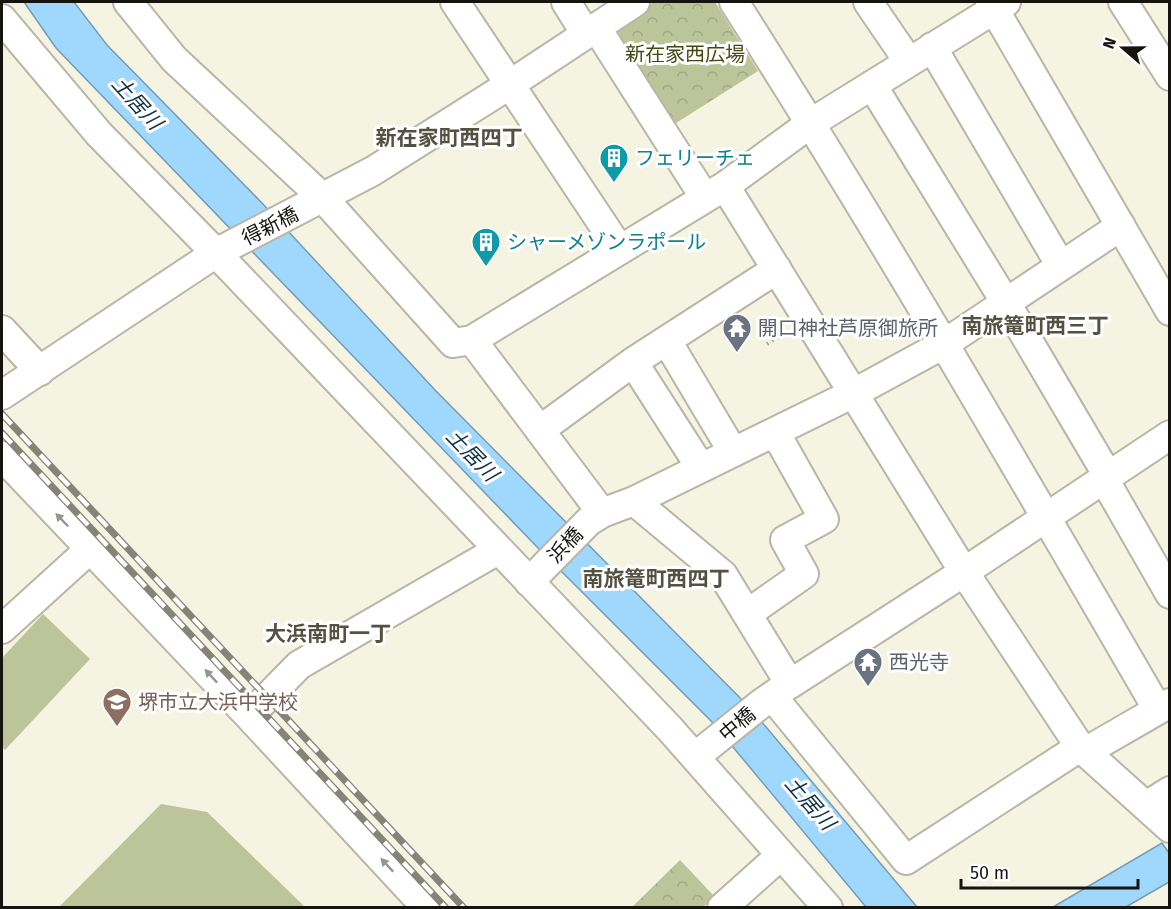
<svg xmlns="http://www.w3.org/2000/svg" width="1171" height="909" font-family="'Fira Sans','Noto Sans JP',sans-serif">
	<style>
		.forest { fill: url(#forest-crowns) }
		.pitch { fill: #bcc499 }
		.water { fill: #a0d7fc; stroke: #769cb5; stroke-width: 1.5 }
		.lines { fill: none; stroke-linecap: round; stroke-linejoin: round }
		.minor-casing { stroke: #b9b6a6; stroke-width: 32 }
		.path { stroke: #a3a295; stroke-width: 4; stroke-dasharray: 1.5 4.5; stroke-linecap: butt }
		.minor { stroke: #fff; stroke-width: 28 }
		.rail-casing { stroke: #858478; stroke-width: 7 }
		.rail { stroke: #fff; stroke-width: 4.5; stroke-dasharray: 14; stroke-linecap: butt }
		.oneway { fill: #969593 }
		.labels { text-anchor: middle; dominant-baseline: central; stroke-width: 6; stroke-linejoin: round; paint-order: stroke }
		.park-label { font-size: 20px; fill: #424913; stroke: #fff }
		.culture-label { font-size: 20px; fill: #0d838f; stroke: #fff; text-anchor: start }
		.street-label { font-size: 20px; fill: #15140e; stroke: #fff }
		.worship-label { font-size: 20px; fill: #5b616d; stroke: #fff; text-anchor: start }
		.education-label { font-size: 20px; fill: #785e54; stroke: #fff; text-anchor: start }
		.water-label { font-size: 21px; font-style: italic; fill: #102f42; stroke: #fff }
		.neighbourhood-label { font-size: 21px; font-weight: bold; fill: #535142; stroke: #fff }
	</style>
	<defs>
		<pattern id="forest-crowns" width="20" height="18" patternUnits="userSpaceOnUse" patternTransform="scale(1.5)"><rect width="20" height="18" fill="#bcc499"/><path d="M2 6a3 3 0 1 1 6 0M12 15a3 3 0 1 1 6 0" fill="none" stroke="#a1a883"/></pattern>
	</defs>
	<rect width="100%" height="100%" fill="#f5f3e2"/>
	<path class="forest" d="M 654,2 L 715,2 L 758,71 L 673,125 L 633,71 L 616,25 Z
		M 680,860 L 715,897 L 703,907 L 631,908 Z"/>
	<path class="pitch" d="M 43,614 L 90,659 L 5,750 L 2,747 L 2,658 Z
		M 161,804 L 207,812 L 305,907 L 59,907 Z"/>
	<path class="water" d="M 24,2 L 74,2 L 107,45 L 262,203 L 435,390 L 751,709 L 917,907 L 866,907 L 713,723 L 539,549 L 56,48 Z
		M 1162,843 L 1169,853 L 1169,882 L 1126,907 L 1053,907 Z"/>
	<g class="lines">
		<g class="minor-casing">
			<path id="minor" d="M 128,2 L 174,59 L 323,198 L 453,343 L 472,340 L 725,186 L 811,123 L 1006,2
				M 455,2 L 620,250
				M 566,2 L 586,34
				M 734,2 C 882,234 1020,472 1158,710
				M 868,2 L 909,62
				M 990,2 L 1170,311
				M 1123,2 L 1170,76
				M 2,19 L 99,134 L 216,253 L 670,729 L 828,908
				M 596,27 L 705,198
				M 932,47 L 1061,266
				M 872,85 L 1006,303 L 1108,476
				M 725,186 L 964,572 L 1080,747 L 1170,828
				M 2,330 L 40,371
				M 472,340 L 602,513
				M 667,341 L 733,452
				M 633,362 L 701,468
				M 2,395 L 216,253 L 373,171 L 509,85 L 635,2
				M 540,430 L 633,362 L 777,269
				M 2,456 L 249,716 L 427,908
				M 1104,479 L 1170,594
				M 634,501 L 723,575 L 790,684 L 964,572 L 1170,435
				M 529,582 L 589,521 L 602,513 L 634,501 L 854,393 L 944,344 L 1121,226
				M 747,614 L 804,574 L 785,540 L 824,519 L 775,432
				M 2,629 L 90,549
				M 772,696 L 906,860 L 1080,747
				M 249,716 L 299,665 L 498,550
				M 1085,752 L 1170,703
				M 695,757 L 762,703 L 788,685
				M 1146,806 L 1170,791
				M 722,908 L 781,855"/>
		</g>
		<path class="path" d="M 767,344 L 787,331"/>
		<use href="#minor" class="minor"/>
		<g class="rail-casing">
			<path id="rail" d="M 2,414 L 464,908
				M 2,433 L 446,908"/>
		</g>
		<use href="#rail" class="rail"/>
	</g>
	<defs><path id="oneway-solid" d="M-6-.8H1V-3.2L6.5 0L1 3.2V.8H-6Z" transform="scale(1.5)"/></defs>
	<g class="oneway">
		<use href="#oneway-solid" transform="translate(62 520) rotate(-134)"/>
		<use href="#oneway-solid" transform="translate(211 676) rotate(-133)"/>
		<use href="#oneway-solid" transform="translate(387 865) rotate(-133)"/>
	</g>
	<defs>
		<g id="building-pin" transform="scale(1.5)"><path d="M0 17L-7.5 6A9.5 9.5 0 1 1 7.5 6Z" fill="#0f9aa8" stroke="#fff"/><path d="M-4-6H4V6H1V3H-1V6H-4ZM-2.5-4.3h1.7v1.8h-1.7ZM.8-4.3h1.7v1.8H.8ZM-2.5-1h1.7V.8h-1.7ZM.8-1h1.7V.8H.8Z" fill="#fff"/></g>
		<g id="temple-pin" transform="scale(1.5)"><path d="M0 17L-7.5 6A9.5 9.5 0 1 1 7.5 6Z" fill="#6b7280" stroke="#fff"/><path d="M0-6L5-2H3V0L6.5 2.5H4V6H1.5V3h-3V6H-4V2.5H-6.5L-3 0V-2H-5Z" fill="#fff"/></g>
		<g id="school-pin" transform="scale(1.5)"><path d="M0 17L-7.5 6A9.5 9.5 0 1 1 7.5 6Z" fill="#8d6e63" stroke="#fff"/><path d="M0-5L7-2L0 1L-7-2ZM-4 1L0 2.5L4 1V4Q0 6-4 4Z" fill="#fff"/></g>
	</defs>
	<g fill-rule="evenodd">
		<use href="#building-pin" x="614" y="158"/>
		<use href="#building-pin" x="486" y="242"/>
		<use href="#temple-pin" x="737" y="328"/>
		<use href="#temple-pin" x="868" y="662"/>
		<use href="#school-pin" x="117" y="702"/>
	</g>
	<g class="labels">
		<g class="park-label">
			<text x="685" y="54">新在家西広場</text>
		</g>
		<g class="culture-label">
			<text x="635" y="158">フェリーチェ</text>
			<text x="507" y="242">シャーメゾンラポール</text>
		</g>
		<g class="street-label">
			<text transform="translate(270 226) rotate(-27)">得新橋</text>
			<text transform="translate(565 545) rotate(-46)">浜橋</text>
			<text transform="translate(737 724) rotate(-40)">中橋</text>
		</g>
		<g class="worship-label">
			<text x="758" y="328">開口神社芦原御旅所</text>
			<text x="889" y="662">西光寺</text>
		</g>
		<g class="education-label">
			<text x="138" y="702">堺市立大浜中学校</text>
		</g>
		<g class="water-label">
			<text transform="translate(137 103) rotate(48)">土居川</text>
			<text transform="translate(472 455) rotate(46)">土居川</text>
			<text transform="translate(810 803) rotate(49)">土居川</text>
		</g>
		<g class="neighbourhood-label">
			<text x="449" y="138">新在家町西四丁</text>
			<text x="1035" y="326">南旅篭町西三丁</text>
			<text x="656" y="579">南旅篭町西四丁</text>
			<text x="328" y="634">大浜南町一丁</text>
		</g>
	</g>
	<rect width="1171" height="909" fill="none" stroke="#15140e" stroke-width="6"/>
	<g transform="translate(1123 48) rotate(290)" stroke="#ffffff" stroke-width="4.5" paint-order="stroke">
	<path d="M0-4.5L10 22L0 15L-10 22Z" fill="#15140e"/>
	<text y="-9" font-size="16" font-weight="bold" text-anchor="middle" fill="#15140e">N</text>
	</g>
	<path d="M961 879v9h177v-9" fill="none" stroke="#15140e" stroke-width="3"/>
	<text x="970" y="879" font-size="18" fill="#15140e" stroke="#ffffff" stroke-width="4.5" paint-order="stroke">50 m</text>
</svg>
